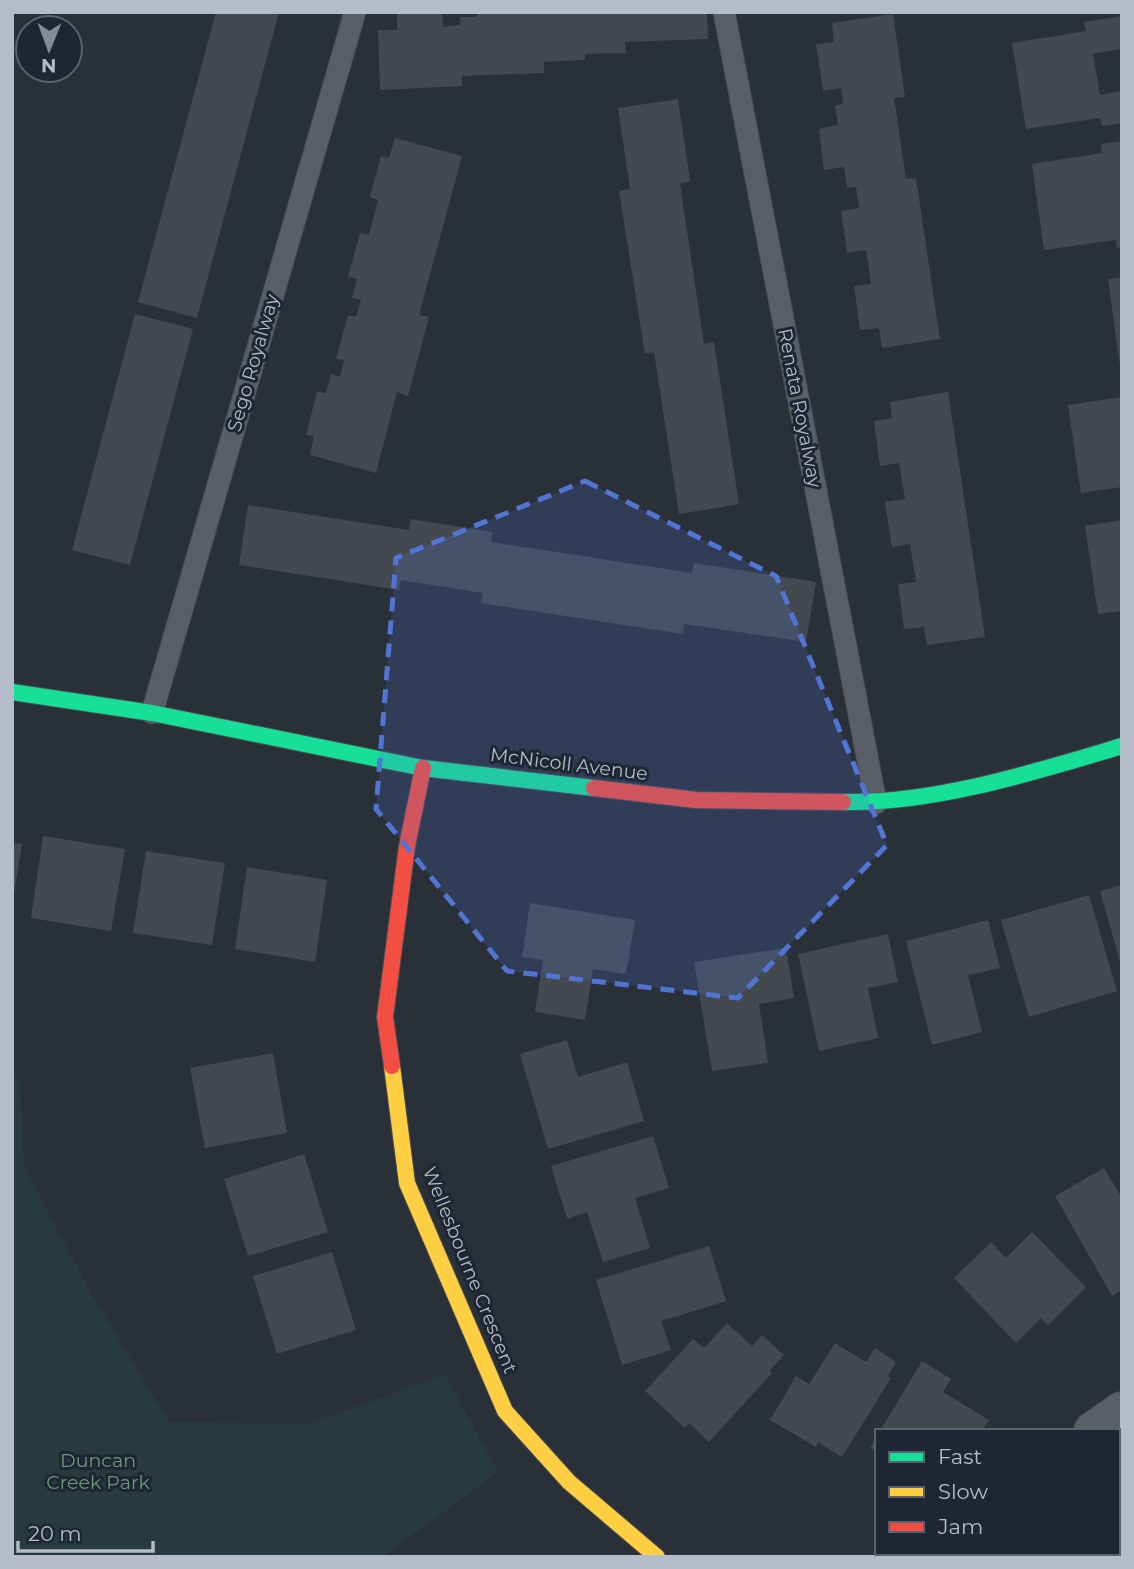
<svg xmlns="http://www.w3.org/2000/svg" width="1134" height="1569" font-family="Montserrat,sans-serif">
	<style>
		.green { fill: #273a3e }
		.building { fill: #444950 }
		.lines { fill: none; stroke-linecap: round; stroke-linejoin: round }
		.lane-casing { stroke: #484c53; stroke-width: 23 }
		.street-casing { stroke: #484c53; stroke-width: 40 }
		.fast-casing { stroke: #484c53; stroke-width: 18 }
		.slow-casing { stroke: #484c53; stroke-width: 18 }
		.jam-casing { stroke: #484c53; stroke-width: 18 }
		.lane { stroke: #5a5e66; stroke-width: 21 }
		.street { stroke: #5a5e66; stroke-width: 38 }
		.fast { stroke: #16e098; stroke-width: 16 }
		.slow { stroke: #ffcf43; stroke-width: 16 }
		.jam { stroke: #f24e42; stroke-width: 16 }
		.marked { fill: #5274d3; fill-opacity: 0.2; stroke: #5274d3; stroke-width: 5; stroke-dasharray: 14 9; stroke-linejoin: round }
		.labels { text-anchor: middle; dominant-baseline: central; stroke-width: 6; stroke-linejoin: round; paint-order: stroke }
		.street-label { font-size: 19px; fill: #b4bcc9; stroke: #1d2633 }
		.park-label { font-size: 19px; fill: #6b9a76; stroke: #1d2633 }
	</style>
	<rect width="100%" height="100%" fill="#2a3038"/>
	<path class="green" d="M 12,1077 L 20,1079 L 24,1166 L 92,1295 L 169,1422 L 309,1424 L 445,1374 L 498,1472 L 383,1557 L 12,1557 Z"/>
	<path class="building" d="M 216,12 L 279,12 L 197,318 L 138,302 Z
		M 397,12 L 442,12 L 443,27 L 460,25 L 460,17 L 477,17 L 477,12 L 707,12 L 708,39 L 625,42 L 626,53 L 585,54 L 585,60 L 544,62 L 544,73 L 462,76 L 462,86 L 380,90 L 378,30 L 397,30 Z
		M 893,14 L 905,97 L 894,98 L 906,179 L 916,178 L 940,339 L 882,348 L 879,328 L 860,330 L 854,286 L 871,284 L 866,250 L 847,253 L 841,211 L 859,208 L 856,187 L 847,188 L 844,167 L 824,170 L 819,129 L 838,125 L 835,106 L 843,104 L 841,88 L 823,91 L 816,44 L 834,42 L 832,23 Z
		M 1122,16 L 1122,49 L 1093,54 L 1100,95 L 1122,91 L 1122,123 L 1102,126 L 1100,118 L 1026,129 L 1012,43 L 1086,31 L 1084,22 Z
		M 678,99 L 690,181 L 680,184 L 704,344 L 714,342 L 739,504 L 679,514 L 654,352 L 645,354 L 619,191 L 630,189 L 618,108 Z
		M 395,138 L 462,156 L 419,315 L 429,317 L 408,396 L 397,392 L 376,473 L 310,455 L 314,436 L 306,435 L 317,392 L 326,393 L 331,374 L 340,377 L 344,360 L 336,359 L 348,315 L 356,317 L 361,300 L 352,298 L 357,279 L 348,277 L 360,233 L 369,235 L 378,200 L 370,197 L 381,156 L 389,158 Z
		M 1122,141 L 1122,247 L 1117,248 L 1116,240 L 1044,250 L 1032,164 L 1102,153 L 1101,144 Z
		M 1122,277 L 1122,366 L 1120,366 L 1108,279 Z
		M 135,314 L 193,329 L 130,565 L 72,550 Z
		M 948,392 L 985,637 L 927,645 L 924,627 L 904,629 L 898,584 L 916,582 L 910,544 L 892,547 L 885,502 L 905,499 L 899,463 L 880,466 L 874,421 L 892,418 L 890,402 Z
		M 1122,397 L 1122,487 L 1081,493 L 1068,405 Z
		M 248,505 L 409,530 L 411,519 L 492,532 L 491,542 L 692,573 L 694,563 L 816,582 L 806,642 L 684,624 L 683,634 L 481,603 L 483,593 L 401,580 L 399,590 L 239,565 Z
		M 1122,520 L 1122,611 L 1098,614 L 1085,526 Z
		M 43,836 L 125,849 L 111,931 L 31,918 Z
		M 12,843 L 22,844 L 14,894 L 12,893 Z
		M 146,851 L 225,863 L 212,945 L 133,933 Z
		M 247,867 L 327,880 L 315,962 L 235,949 Z
		M 1122,885 L 1122,965 L 1121,965 L 1100,891 Z
		M 1089,895 L 1117,991 L 1029,1017 L 1001,920 Z
		M 530,903 L 635,920 L 626,974 L 593,969 L 585,1020 L 535,1012 L 543,960 L 522,957 Z
		M 988,920 L 1000,968 L 968,975 L 982,1032 L 932,1045 L 906,941 Z
		M 888,934 L 898,982 L 868,988 L 878,1038 L 819,1051 L 798,954 Z
		M 786,948 L 794,998 L 759,1004 L 768,1063 L 712,1071 L 694,962 Z
		M 567,1040 L 578,1077 L 627,1062 L 644,1121 L 548,1149 L 520,1054 Z
		M 273,1053 L 287,1133 L 205,1148 L 190,1068 Z
		M 653,1136 L 669,1188 L 635,1198 L 650,1248 L 603,1262 L 587,1212 L 567,1219 L 551,1166 Z
		M 304,1154 L 328,1232 L 248,1256 L 224,1179 Z
		M 1104,1168 L 1122,1198 L 1122,1290 L 1112,1296 L 1055,1196 Z
		M 1032,1232 L 1086,1287 L 1048,1325 L 1041,1318 L 1016,1343 L 954,1278 L 991,1242 L 1006,1258 Z
		M 709,1246 L 726,1301 L 661,1321 L 671,1350 L 622,1365 L 596,1280 Z
		M 332,1252 L 356,1330 L 277,1354 L 253,1276 Z
		M 727,1323 L 752,1346 L 762,1335 L 784,1355 L 770,1370 L 772,1373 L 709,1442 L 689,1423 L 685,1428 L 645,1391 L 693,1339 L 704,1348 Z
		M 835,1343 L 866,1362 L 875,1348 L 896,1362 L 888,1376 L 891,1378 L 842,1457 L 818,1442 L 816,1447 L 770,1420 L 796,1376 L 809,1384 Z
		M 922,1361 L 951,1379 L 943,1392 L 989,1420 L 982,1431 L 880,1431 Z
		M 877,1436 L 877,1452 L 870,1448 Z"/>
	<g class="lines">
		<g class="lane-casing">
			<path id="lane" d="M 724,12 L 876,803
				M 152,713 L 355,12"/>
		</g>
		<g class="street-casing">
			<path id="street" d="M 1093,1431 L 1122,1411
				M 1007,1557 L 1008,1553"/>
		</g>
		<g class="fast-casing">
			<path id="fast" d="M 12,692 L 152,713 L 423,768 L 594,788
				M 843,802 C 934,804 1035,772 1122,746"/>
		</g>
		<g class="slow-casing">
			<path id="slow" d="M 392,1066 L 407,1183 L 505,1411 L 569,1482 L 657,1557"/>
		</g>
		<g class="jam-casing">
			<path id="jam" d="M 594,788 L 696,800 L 843,802
				M 392,1066 L 385,1017 L 407,846 L 423,768"/>
		</g>
		<use href="#lane" class="lane"/>
		<use href="#street" class="street"/>
		<use href="#fast" class="fast"/>
		<use href="#slow" class="slow"/>
		<use href="#jam" class="jam"/>
	</g>
	<path class="marked" d="M 585,481 L 776,576 L 887,845 L 738,998 L 507,971 L 376,809 L 396,558 Z"/>
	<g class="labels">
		<g class="street-label">
			<text transform="translate(253 363) rotate(-74)">Sego Royalway</text>
			<text transform="translate(800 408) rotate(79)">Renata Royalway</text>
			<text transform="translate(569 764) rotate(7)">McNicoll Avenue</text>
			<text transform="translate(470 1270) rotate(68)">Wellesbourne Crescent</text>
		</g>
		<g class="park-label">
			<text x="98" y="1460">Duncan<tspan x="98" dy="22">Creek Park</tspan></text>
		</g>
	</g>
	<rect width="1134" height="1569" fill="none" stroke="#b4bcc9" stroke-width="28"/>
	<rect x="875" y="1429" width="245" height="126" fill="#1d2633" stroke="#59626f" stroke-width="2"/>
	<rect x="889" y="1452" width="35" height="10" fill="#16e098" stroke="#59626f" stroke-width="2"/>
	<text x="938" y="1464" font-size="21" fill="#b4bcc9">Fast</text>
	<rect x="889" y="1487" width="35" height="10" fill="#ffcf43" stroke="#59626f" stroke-width="2"/>
	<text x="938" y="1499" font-size="21" fill="#b4bcc9">Slow</text>
	<rect x="889" y="1522" width="35" height="10" fill="#f24e42" stroke="#59626f" stroke-width="2"/>
	<text x="938" y="1534" font-size="21" fill="#b4bcc9">Jam</text>
	<g transform="translate(49 49) rotate(181)"><circle r="33" fill="#1d2633" stroke="#59626f" stroke-width="2"/>
	<path d="M0-5L12 26L0 18L-12 26Z" fill="#848b96"/>
	<text y="-10" font-size="19" font-weight="bold" text-anchor="middle" fill="#b4bcc9">N</text>
	</g>
	<path d="M18 1541v10h135v-10" fill="none" stroke="#b4bcc9" stroke-width="3.5"/>
	<text x="28" y="1541" font-size="21" fill="#b4bcc9" stroke="#1d2633" stroke-width="5" paint-order="stroke">20 m</text>
</svg>
